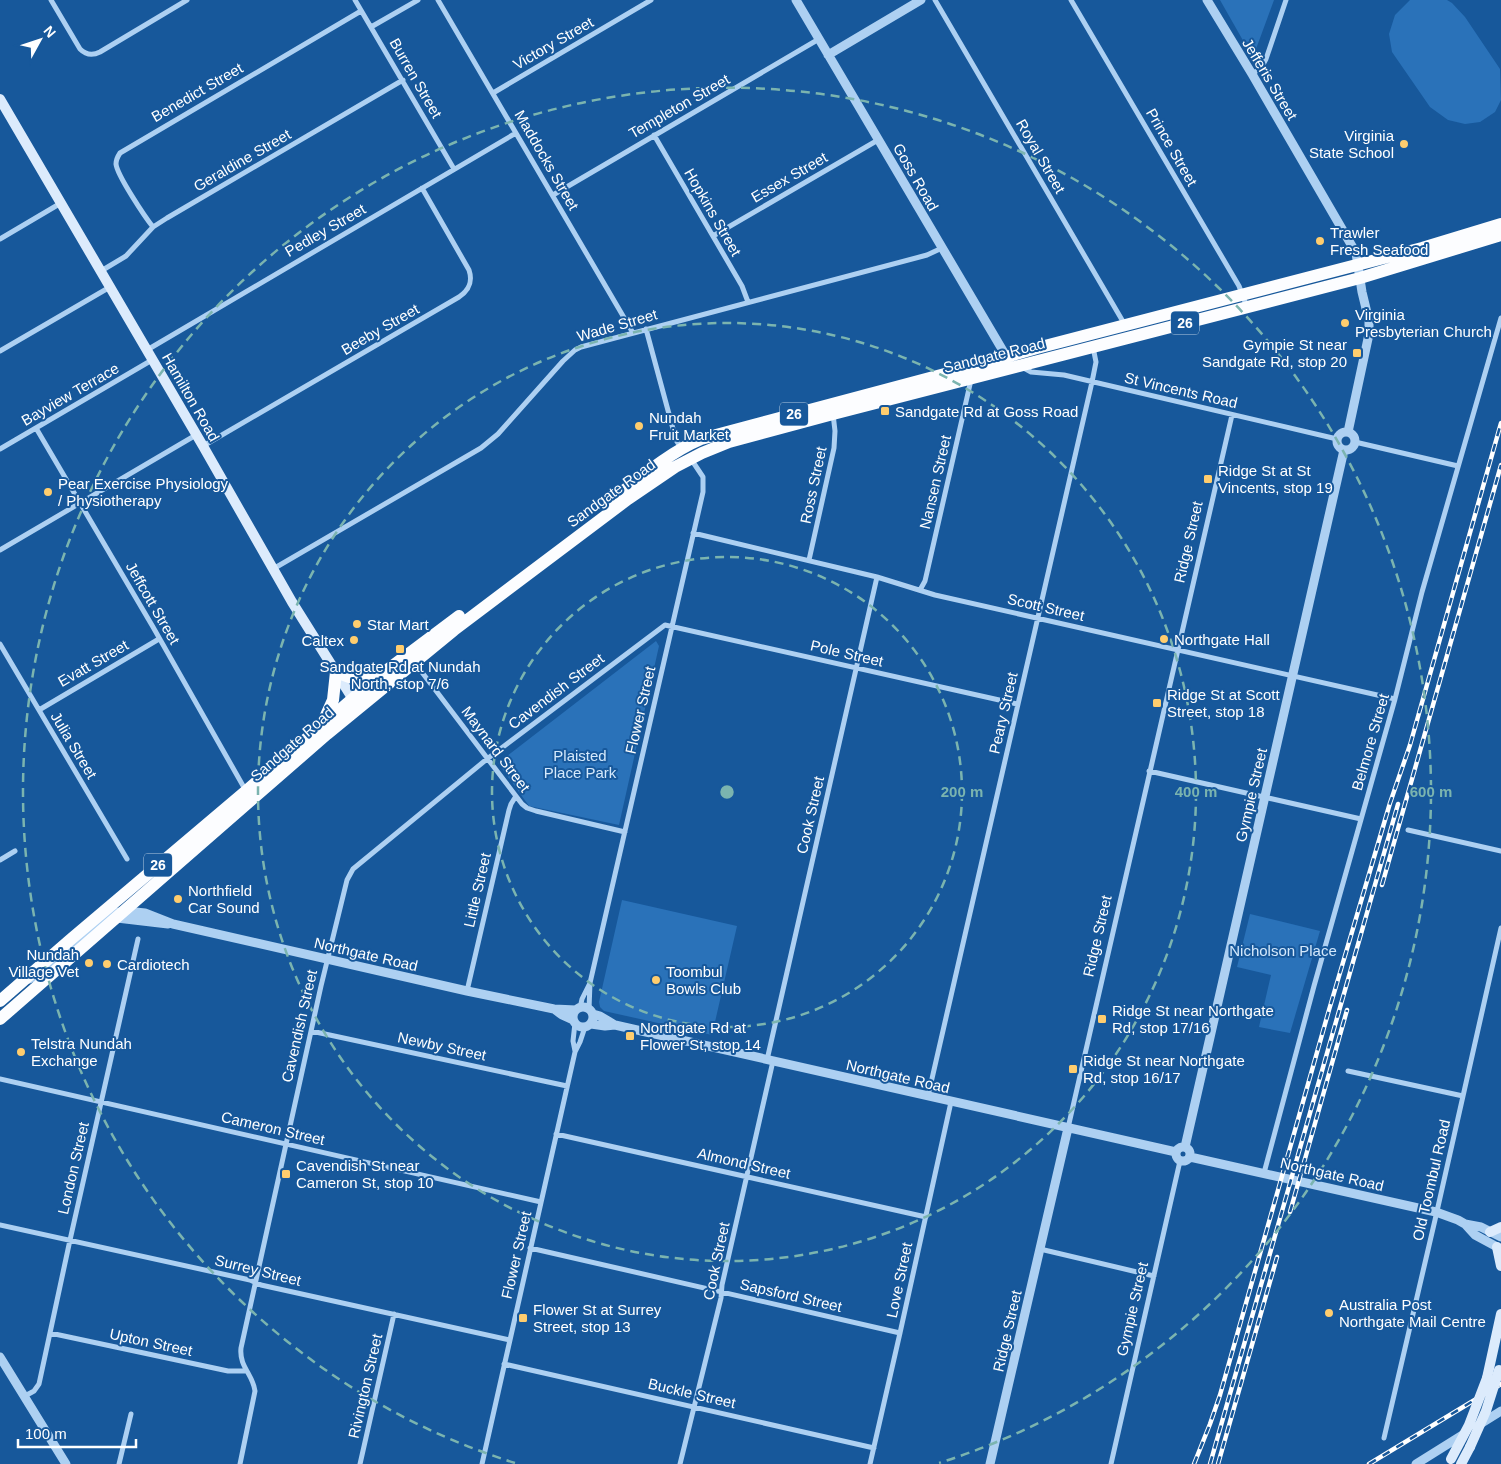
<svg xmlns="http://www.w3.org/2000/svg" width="1501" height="1464" font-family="Helvetica,sans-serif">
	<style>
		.green { fill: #2a72b9 }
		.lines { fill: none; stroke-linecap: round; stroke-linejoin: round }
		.minor { stroke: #add0f2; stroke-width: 5 }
		.tertiary { stroke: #add0f2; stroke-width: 9 }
		.secondary { stroke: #dcebfc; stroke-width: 10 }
		.trunk { stroke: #fcfdff; stroke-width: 12 }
		.rail-casing { stroke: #fff; stroke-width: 4.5 }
		.rail { stroke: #17589b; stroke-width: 2.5; stroke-dasharray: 8; stroke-linecap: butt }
		.secondary-bridge { stroke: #dcebfc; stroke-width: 10 }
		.ring { fill: none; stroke: #7bb4af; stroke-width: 2.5; stroke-dasharray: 9 6 }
		.poi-dot { fill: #ffcd6e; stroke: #17589b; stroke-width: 2 }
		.labels { text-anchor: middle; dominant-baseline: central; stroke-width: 4; stroke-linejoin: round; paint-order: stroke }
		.shield { fill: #17589b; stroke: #b9cde1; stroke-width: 1 }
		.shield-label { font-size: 14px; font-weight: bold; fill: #fff }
		.street-label { font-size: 15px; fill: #fff; stroke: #17589b }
		.poi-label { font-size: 15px; fill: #fff; stroke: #17589b; text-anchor: start }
		.park-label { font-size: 15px; fill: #d4e9fc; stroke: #17589b }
		.centre { fill: #7bb4af; stroke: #17589b; stroke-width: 2.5 }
		.ring-label { font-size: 15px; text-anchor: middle; font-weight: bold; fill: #7bb4af; stroke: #17589b; stroke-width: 4; stroke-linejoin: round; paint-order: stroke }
	</style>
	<rect width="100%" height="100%" fill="#17589b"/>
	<path class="green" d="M 1220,0 L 1274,0 L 1256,49 L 1251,50 L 1245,44 Z
		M 1410,0 L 1447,0 L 1452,3 L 1465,17 L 1500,69 L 1501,100 L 1495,112 L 1480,122 L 1465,124 L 1448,120 L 1430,107 L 1392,52 L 1389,34 L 1395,15 Z
		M 656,641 L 659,646 L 619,825 L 529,806 L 498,763 Z
		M 622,900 L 737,926 L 712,1035 L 604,1011 L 600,1007 L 599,1002 Z
		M 1250,914 L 1320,931 L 1290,1033 L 1259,1027 L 1271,975 L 1237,967 Z"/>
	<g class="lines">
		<path class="minor" d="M 51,0 L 80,49 C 86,55 92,56 100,52 L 187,0
			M 355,0 L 454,169
			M 438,0 L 633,333
			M 935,0 L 1125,325
			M 1071,0 L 1239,286 L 1247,307
			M 371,27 L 418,0
			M 1252,74 L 1261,68 L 1266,59 L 1286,0
			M 493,93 L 651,0
			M 654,135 L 742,286 L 748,302
			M 553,195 L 819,39
			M 153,227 C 145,217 117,175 116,164 C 116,160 118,156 120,153 L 361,11
			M 713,236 L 878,140
			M 0,239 L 61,203
			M 101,271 L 126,256 L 153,227 L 167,218 L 403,80
			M 646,329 L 676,440 L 682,449
			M 147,350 L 516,133
			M 0,351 L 110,287
			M 1022,367 L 1031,372 L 1064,375 L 1337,439
			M 36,428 L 153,627 L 246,791
			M 1355,442 L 1458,466
			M 203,446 L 459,297 C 469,290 473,282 469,270 L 422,188
			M 0,449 L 152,360
			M 693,533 L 877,577 L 935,595 L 1395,699
			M 0,550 L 196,435
			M 809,560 L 834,448 L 835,431 L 833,414
			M 273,569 L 481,448 L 498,434 L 563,361 L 575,350 L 581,347 L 927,255 L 942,248
			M 920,590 L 925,581 L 971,380
			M 0,644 L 127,859
			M 421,671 L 522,804 L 527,808 L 536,811 L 625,832
			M 39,710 L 159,639
			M 1149,771 L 1361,819
			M 1408,830 L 1501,851
			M 0,860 L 15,851
			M 467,991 L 509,810 L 511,804 L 516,796
			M 580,1008 L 582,999 L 590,983
			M 589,1009 L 590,983 L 703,492 L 703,477 L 691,459
			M 311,1031 L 567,1086
			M 575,1051 L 573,1041 L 575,1023
			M 767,1060 L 877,577
			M 1348,1071 L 1463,1096
			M 0,1079 L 541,1202
			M 928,1096 L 1092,382 L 1096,362 L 1093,347
			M 1068,1128 L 1232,415
			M 556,1134 L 926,1217
			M 1264,1173 L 1314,986 L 1395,699 L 1422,592 L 1501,318
			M 0,1225 L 250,1280 L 261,1285 L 510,1340
			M 530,1248 L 900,1333
			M 1040,1249 L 1154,1276
			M 50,1333 L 228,1371 L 246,1371
			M 504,1364 L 874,1448
			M 25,1396 L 34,1391 L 39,1384 L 70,1240 L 138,939
			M 1384,1438 L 1435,1220 L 1501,928
			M 119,1464 L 131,1414
			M 240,1464 L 255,1391 C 253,1374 239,1367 241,1348 L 321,986 L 347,880 L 353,869 L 487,759 L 665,625 L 1017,704
			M 360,1464 L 394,1314
			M 482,1464 L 575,1052 L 580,1042 L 585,1027
			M 680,1464 L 721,1298 L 722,1285 L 773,1061
			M 870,1464 L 900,1333 L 951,1102
			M 1111,1464 L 1180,1161"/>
		<path class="tertiary" d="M 796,0 L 1009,361
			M 1207,0 L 1252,74 L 1356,253 L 1362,292 L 1369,321 L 1369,334 L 1348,432
			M 828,55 L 921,0
			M1337 441a9 9 0 1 1 18 0a9 9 0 1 1-18 0Z
			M 117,918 L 168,924
			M 29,979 L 41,974 L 109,916 L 114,913 L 126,911 L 145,913 L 173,924 L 467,991 L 554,1009 L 576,1010
			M573 1017a10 10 0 1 1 20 0a10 10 0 1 1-20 0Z
			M 554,1009 L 562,1015 L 573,1020
			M 593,1014 L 600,1016 L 615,1025
			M 591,1024 L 605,1026 L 615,1025 L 1176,1152
			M1176 1154a7 7 0 1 1 14 0a7 7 0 1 1-14 0Z
			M 1185,1147 L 1344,450
			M 1190,1157 L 1436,1212 L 1458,1220 L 1465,1224 L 1475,1235 L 1501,1249
			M 1465,1224 L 1481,1227 L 1501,1237
			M 0,1357 L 66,1464
			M 1477,1426 L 1501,1411
			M 990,1464 L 1068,1128
			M 1416,1464 L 1464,1434"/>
		<path class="secondary" d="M 0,99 L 203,446 L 292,602 L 356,704
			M 1490,1232 L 1501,1227
			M 1497,1247 L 1501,1266
			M 1487,1378 L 1501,1314
			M 1461,1464 L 1470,1447"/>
		<path class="trunk" d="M 611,501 C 639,479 668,453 701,439 L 971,367 L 1037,348 L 1422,248 L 1501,224
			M 323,722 L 333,700 L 336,672 C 354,679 357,682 376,676
			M 0,1001 L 70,940 L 246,791 L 379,676 L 459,616
			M 0,1019 L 327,734 L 454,630 L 628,499 L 675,467 L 702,453 L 729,442 L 833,414 L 1360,278 L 1501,235"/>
		<g class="rail-casing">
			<path id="rail" d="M 1382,885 L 1501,465
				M 1290,1212 L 1347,1010
				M 1194,1464 L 1210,1424 L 1220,1395 L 1329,1010 L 1390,803 L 1410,745 L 1501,423
				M 1210,1464 L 1398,804
				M 1218,1464 L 1277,1257
				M 1369,1464 L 1501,1384"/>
		</g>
		<use href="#rail" class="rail"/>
		<path class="secondary-bridge" d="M 1470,1447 L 1486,1411 L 1499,1370
			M 1451,1459 L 1469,1425 L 1487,1378"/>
	</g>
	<g class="ring">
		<circle cx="727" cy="792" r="235"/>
		<circle cx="727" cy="792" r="469"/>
		<path d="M515 1463A704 704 0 1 1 939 1463"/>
	</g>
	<g class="poi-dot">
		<circle cx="1404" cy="144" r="5"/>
		<circle cx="1320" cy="241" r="5"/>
		<circle cx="1345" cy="323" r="5"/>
		<rect x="1352" y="348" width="10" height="10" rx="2.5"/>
		<rect x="880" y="406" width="10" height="10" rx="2.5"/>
		<circle cx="639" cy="426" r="5"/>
		<rect x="1203" y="474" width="10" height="10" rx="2.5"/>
		<circle cx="48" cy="492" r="5"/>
		<circle cx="357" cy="624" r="5"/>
		<circle cx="1164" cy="639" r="5"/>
		<circle cx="354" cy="640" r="5"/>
		<rect x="395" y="644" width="10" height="10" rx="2.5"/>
		<rect x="1152" y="698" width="10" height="10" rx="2.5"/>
		<circle cx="178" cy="899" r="5"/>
		<circle cx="89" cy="963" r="5"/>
		<circle cx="107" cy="964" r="5"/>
		<circle cx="656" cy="980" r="5"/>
		<rect x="1097" y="1014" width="10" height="10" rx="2.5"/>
		<rect x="625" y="1031" width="10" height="10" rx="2.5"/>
		<circle cx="21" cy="1052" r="5"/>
		<rect x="1068" y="1064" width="10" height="10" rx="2.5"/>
		<rect x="281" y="1169" width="10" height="10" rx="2.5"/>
		<circle cx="1329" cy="1313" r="5"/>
		<rect x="518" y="1313" width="10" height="10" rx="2.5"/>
	</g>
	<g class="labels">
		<g class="shield">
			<rect x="1171" y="311.5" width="28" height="23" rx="4"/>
			<rect x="780" y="402.5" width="28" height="23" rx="4"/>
			<rect x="144" y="853.5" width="28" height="23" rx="4"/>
		</g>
		<g class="shield-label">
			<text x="1185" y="323">26</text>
			<text x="794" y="414">26</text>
			<text x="158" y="865">26</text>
		</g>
		<g class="street-label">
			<text transform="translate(553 43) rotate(-30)">Victory Street</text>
			<text transform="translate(416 78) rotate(60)">Burren Street</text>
			<text transform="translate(1270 79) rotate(59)">Jefferis Street</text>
			<text transform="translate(197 92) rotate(-30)">Benedict Street</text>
			<text transform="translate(679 106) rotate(-30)">Templeton Street</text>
			<text transform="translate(1172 147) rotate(60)">Prince Street</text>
			<text transform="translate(1041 156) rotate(60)">Royal Street</text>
			<text transform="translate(242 160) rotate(-30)">Geraldine Street</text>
			<text transform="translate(547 160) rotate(60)">Maddocks Street</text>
			<text transform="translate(789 177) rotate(-30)">Essex Street</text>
			<text transform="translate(916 177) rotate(60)">Goss Road</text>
			<text transform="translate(713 212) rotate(60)">Hopkins Street</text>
			<text transform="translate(325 230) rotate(-30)">Pedley Street</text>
			<text transform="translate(617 325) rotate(-16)">Wade Street</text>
			<text transform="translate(380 329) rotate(-30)">Beeby Street</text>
			<text transform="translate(994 355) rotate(-14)">Sandgate Road</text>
			<text transform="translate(1181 390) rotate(13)">St Vincents Road</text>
			<text transform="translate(70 394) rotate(-30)">Bayview Terrace</text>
			<text transform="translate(191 397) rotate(60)">Hamilton Road</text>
			<text transform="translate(935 482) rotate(-77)">Nansen Street</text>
			<text transform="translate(813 485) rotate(-78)">Ross Street</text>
			<text transform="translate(611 493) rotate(-36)">Sandgate Road</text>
			<text transform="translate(1188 542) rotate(-77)">Ridge Street</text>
			<text transform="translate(153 603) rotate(60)">Jeffcott Street</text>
			<text transform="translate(1046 607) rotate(13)">Scott Street</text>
			<text transform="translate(847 653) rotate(13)">Pole Street</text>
			<text transform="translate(93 663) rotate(-30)">Evatt Street</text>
			<text transform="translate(556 691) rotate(-37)">Cavendish Street</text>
			<text transform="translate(640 710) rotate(-77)">Flower Street</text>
			<text transform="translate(1003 713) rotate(-77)">Peary Street</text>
			<text transform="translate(1370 742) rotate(-74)">Belmore Street</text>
			<text transform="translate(292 744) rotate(-41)">Sandgate Road</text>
			<text transform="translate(74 745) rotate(59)">Julia Street</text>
			<text transform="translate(496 749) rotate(53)">Maynard Street</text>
			<text transform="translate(1251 795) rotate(-77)">Gympie Street</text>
			<text transform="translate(810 815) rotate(-77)">Cook Street</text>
			<text transform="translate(477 890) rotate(-77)">Little Street</text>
			<text transform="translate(1097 936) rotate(-77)">Ridge Street</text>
			<text transform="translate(366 954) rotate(13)">Northgate Road</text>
			<text transform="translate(299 1026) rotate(-77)">Cavendish Street</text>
			<text transform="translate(442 1046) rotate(12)">Newby Street</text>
			<text transform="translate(898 1076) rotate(13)">Northgate Road</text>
			<text transform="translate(273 1128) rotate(13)">Cameron Street</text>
			<text transform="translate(744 1163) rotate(13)">Almond Street</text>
			<text transform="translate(73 1168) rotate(-77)">London Street</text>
			<text transform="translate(1332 1174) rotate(13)">Northgate Road</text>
			<text transform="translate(1431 1180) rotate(-77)">Old Toombul Road</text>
			<text transform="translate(516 1255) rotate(-77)">Flower Street</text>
			<text transform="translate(716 1261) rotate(-78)">Cook Street</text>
			<text transform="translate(258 1270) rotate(14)">Surrey Street</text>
			<text transform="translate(899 1280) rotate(-78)">Love Street</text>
			<text transform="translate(791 1295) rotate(13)">Sapsford Street</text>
			<text transform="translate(1132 1309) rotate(-77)">Gympie Street</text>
			<text transform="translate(1007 1331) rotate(-77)">Ridge Street</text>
			<text transform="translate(151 1342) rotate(12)">Upton Street</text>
			<text transform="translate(365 1386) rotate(-77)">Rivington Street</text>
			<text transform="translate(692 1393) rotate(13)">Buckle Street</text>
		</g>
		<g class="poi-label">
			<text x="1394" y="135" text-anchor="end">Virginia<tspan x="1394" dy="17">State School</tspan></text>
			<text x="1330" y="232">Trawler<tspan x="1330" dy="17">Fresh Seafood</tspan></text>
			<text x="1355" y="314">Virginia<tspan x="1355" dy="17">Presbyterian Church</tspan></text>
			<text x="1347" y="344" text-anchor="end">Gympie St near<tspan x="1347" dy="17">Sandgate Rd, stop 20</tspan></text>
			<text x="895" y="411">Sandgate Rd at Goss Road</text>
			<text x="649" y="417">Nundah<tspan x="649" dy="17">Fruit Market</tspan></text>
			<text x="1218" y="470">Ridge St at St<tspan x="1218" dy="17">Vincents, stop 19</tspan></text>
			<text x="58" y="483">Pear Exercise Physiology<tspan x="58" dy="17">/ Physiotherapy</tspan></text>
			<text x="367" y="624">Star Mart</text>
			<text x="1174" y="639">Northgate Hall</text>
			<text x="344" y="640" text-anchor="end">Caltex</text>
			<text x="400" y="666" text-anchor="middle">Sandgate Rd at Nundah<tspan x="400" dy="17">North, stop 7/6</tspan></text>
			<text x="1167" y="694">Ridge St at Scott<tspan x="1167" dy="17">Street, stop 18</tspan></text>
			<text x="188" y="890">Northfield<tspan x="188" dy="17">Car Sound</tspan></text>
			<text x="79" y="954" text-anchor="end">Nundah<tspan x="79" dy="17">Village Vet</tspan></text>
			<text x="117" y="964">Cardiotech</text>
			<text x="666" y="971">Toombul<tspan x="666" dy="17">Bowls Club</tspan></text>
			<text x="1112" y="1010">Ridge St near Northgate<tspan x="1112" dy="17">Rd, stop 17/16</tspan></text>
			<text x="640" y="1027">Northgate Rd at<tspan x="640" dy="17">Flower St, stop 14</tspan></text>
			<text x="31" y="1043">Telstra Nundah<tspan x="31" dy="17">Exchange</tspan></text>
			<text x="1083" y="1060">Ridge St near Northgate<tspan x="1083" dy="17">Rd, stop 16/17</tspan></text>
			<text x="296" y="1165">Cavendish St near<tspan x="296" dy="17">Cameron St, stop 10</tspan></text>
			<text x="1339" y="1304">Australia Post<tspan x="1339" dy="17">Northgate Mail Centre</tspan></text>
			<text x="533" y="1309">Flower St at Surrey<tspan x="533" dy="17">Street, stop 13</tspan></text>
		</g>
		<g class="park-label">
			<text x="580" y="755">Plaisted<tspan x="580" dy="17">Place Park</tspan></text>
			<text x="1283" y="950">Nicholson Place</text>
		</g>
	</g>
	<circle cx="727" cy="792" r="8" class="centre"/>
	<g class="ring-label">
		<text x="962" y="797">200 m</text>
		<text x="1196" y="797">400 m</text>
		<text x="1431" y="797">600 m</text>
	</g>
	<g transform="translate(40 40) rotate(50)" stroke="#17589b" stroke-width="4" paint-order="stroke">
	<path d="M0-4L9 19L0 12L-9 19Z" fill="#ffffff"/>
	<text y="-8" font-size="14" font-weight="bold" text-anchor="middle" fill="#ffffff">N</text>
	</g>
	<path d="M18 1439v8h118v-8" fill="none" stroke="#ffffff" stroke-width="2.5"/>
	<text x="25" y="1439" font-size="15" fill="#ffffff" stroke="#17589b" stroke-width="4" paint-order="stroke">100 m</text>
</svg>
